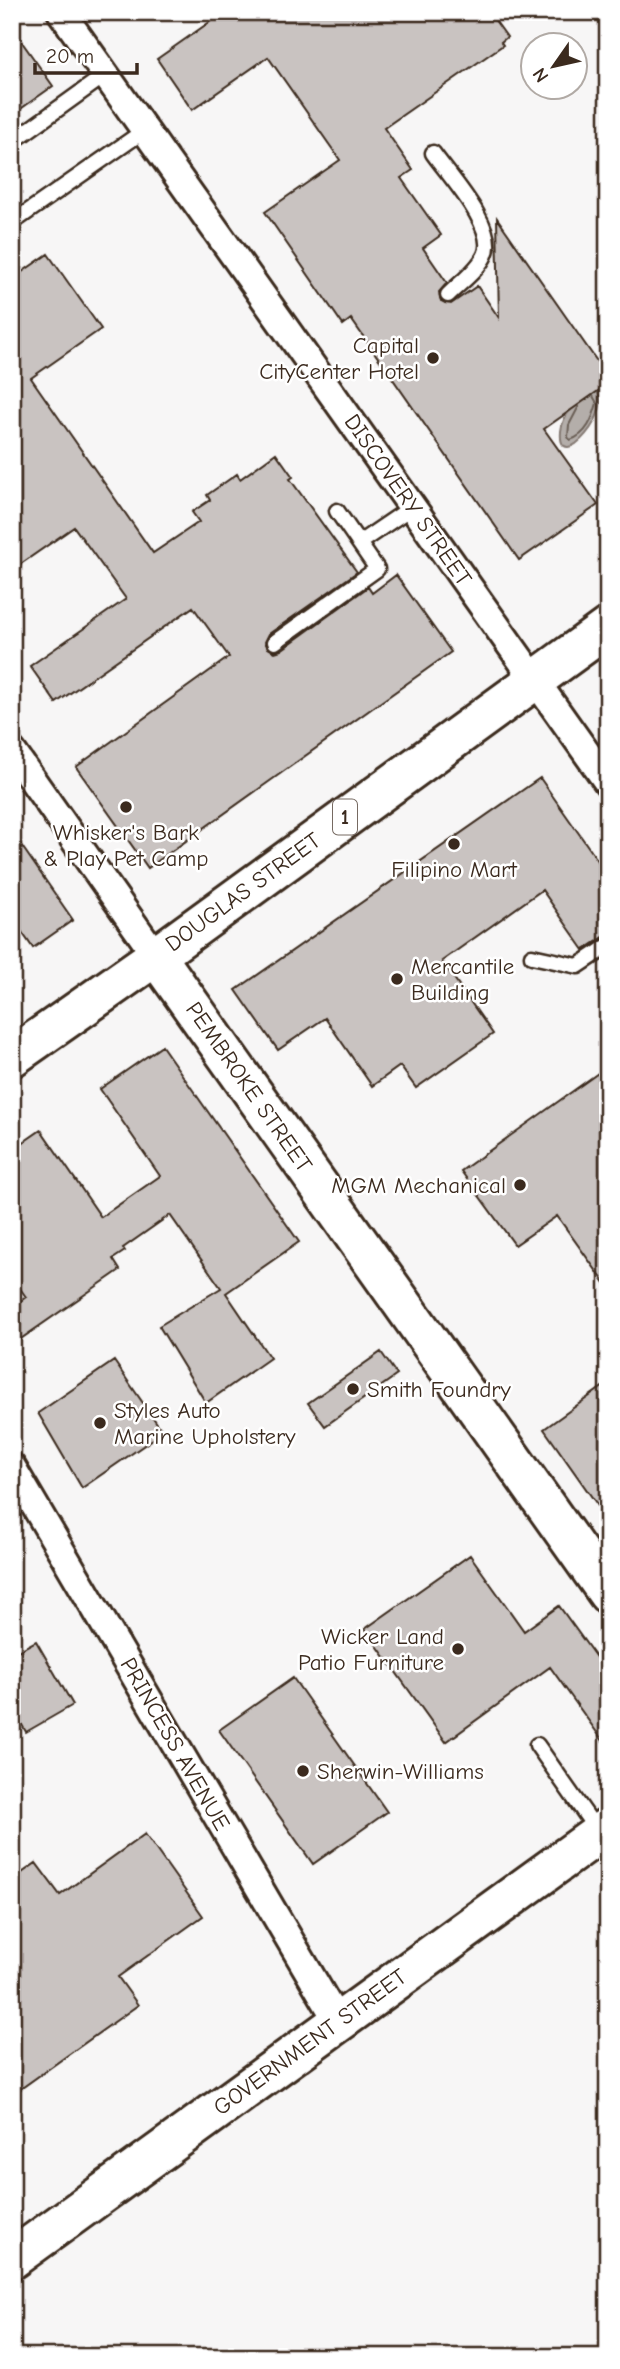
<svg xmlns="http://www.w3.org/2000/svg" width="620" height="2369" font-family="'Comic Neue',sans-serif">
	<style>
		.water { fill: #b4aeaa; stroke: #847972; stroke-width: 2 }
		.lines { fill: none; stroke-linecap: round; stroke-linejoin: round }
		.shore { stroke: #6b5f56; stroke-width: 2 }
		.building { fill: #c9c3c1; stroke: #3b2a1e; stroke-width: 2 }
		.lane-casing { stroke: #3b2a1e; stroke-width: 19 }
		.street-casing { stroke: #3b2a1e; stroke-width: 32 }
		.secondary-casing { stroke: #3b2a1e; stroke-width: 44 }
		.primary-casing { stroke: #3b2a1e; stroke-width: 44 }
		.lane { stroke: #fff; stroke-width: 14 }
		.street { stroke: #fff; stroke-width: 26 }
		.secondary { stroke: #fff; stroke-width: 38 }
		.primary { stroke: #fff; stroke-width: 38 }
		.poi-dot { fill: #3b2a1e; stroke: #fff; stroke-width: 2.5 }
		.labels { text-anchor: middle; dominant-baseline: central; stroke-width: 5; stroke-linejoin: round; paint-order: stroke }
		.shield { fill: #fff; stroke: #766a62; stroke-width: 2 }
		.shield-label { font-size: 21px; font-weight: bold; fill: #3b2a1e }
		.poi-label { font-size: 23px; fill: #3b2a1e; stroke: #fff; text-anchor: start }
		.street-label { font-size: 23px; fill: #3b2a1e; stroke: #fff }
	</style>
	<rect width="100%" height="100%" fill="#f7f6f6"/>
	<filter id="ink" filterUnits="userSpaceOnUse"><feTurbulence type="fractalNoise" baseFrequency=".0143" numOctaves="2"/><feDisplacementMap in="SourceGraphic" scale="14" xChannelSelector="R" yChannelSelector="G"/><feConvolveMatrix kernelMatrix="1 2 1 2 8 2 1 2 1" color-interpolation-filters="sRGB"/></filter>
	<g filter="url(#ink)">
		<path class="water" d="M 594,389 C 620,406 557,479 561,431 C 563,411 579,401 594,389 Z"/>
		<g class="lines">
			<path class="shore" d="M 579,406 L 569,425 L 568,437 L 570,440 C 587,435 593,418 597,403 L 593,396"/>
		</g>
		<path class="building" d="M 224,12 L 489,12 L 507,37 L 501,42 L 503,45 L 384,128 L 413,170 L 401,178 L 441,235 L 423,248 L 447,283 L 439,292 L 441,301 L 451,304 L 477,286 L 499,318 L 497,218 L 608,377 L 608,384 L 544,429 L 598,505 L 519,560 L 351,319 L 343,325 L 265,212 L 340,160 L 268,57 L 192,110 L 157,59 Z
			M 12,28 L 53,86 L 12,115 Z
			M 48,254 L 101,329 L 31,378 L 153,553 L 199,522 L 192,512 L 210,500 L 207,495 L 237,474 L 240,479 L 276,453 L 293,477 L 290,479 L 357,572 L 269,634 L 265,642 L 268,648 L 275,652 L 281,650 L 368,587 L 372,593 L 396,575 L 451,652 L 148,868 L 76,767 L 229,657 L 193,607 L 56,703 L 30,666 L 126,599 L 74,527 L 12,570 L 12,279 Z
			M 540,778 L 608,875 L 608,934 L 584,950 L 542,890 L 442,961 L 493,1034 L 416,1088 L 400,1066 L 372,1086 L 325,1018 L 278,1050 L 236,990 Z
			M 12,832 L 73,920 L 33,948 L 12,918 Z
			M 162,1046 L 299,1242 L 226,1293 L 270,1358 L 206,1403 L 159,1326 L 221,1288 L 170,1215 L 123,1248 L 125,1251 L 113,1259 L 120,1270 L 12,1345 L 12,1307 L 26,1297 L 12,1277 L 12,1150 L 41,1130 L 101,1217 L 160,1176 L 100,1089 Z
			M 608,1066 L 608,1287 L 557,1216 L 515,1245 L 461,1171 Z
			M 381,1352 L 397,1375 L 325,1426 L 308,1403 Z
			M 114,1361 L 163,1432 L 82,1488 L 38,1413 Z
			M 608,1383 L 608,1520 L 544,1429 Z
			M 470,1555 L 524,1631 L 559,1606 L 608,1674 L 608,1748 L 550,1667 L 446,1742 L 365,1629 Z
			M 36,1641 L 73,1705 L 26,1732 L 12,1707 L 12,1654 Z
			M 293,1678 L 387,1812 L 313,1864 L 219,1730 Z
			M 145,1834 L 203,1916 L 118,1977 L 138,2005 L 12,2095 L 12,1880 L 36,1863 L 60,1895 Z"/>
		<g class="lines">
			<g class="lane-casing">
				<path id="lane" d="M 12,142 L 105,75
					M 433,153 C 449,176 498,228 485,255 C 478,270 460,283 448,295
					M 12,215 L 16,220 L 145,130
					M 359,543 L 412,507
					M 275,642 L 377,569 L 337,511
					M 532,956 L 578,966 L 608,946
					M 537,1745 L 598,1832"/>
			</g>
			<g class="street-casing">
				<path id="street" d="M 61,12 L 608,783
					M 12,751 L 156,956
					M 12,1467 L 338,2022"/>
			</g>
			<g class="secondary-casing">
				<path id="secondary" d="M 156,956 L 608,1594
					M 12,2259 L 608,1827"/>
			</g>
			<g class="primary-casing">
				<path id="primary" d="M 12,1057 L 156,956 L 608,627"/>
			</g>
			<use href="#lane" class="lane"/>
			<use href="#street" class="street"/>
			<use href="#secondary" class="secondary"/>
			<use href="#primary" class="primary"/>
		</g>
	</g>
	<g class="poi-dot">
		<circle cx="433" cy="358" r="7"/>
		<circle cx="126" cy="807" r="7"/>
		<circle cx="454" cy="844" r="7"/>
		<circle cx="397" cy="979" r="7"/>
		<circle cx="520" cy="1185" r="7"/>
		<circle cx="353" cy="1389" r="7"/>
		<circle cx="100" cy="1423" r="7"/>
		<circle cx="458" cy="1649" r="7"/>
		<circle cx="303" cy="1771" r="7"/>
	</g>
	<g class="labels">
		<rect class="shield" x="333" y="799.5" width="24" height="35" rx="5"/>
		<g class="shield-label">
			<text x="345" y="817">1</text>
		</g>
		<g class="poi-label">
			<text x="419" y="345" text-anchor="end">Capital<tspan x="419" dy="26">CityCenter Hotel</tspan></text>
			<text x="126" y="832" text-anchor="middle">Whisker's Bark<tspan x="126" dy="26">&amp; Play Pet Camp</tspan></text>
			<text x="454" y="869" text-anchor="middle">Filipino Mart</text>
			<text x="411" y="966">Mercantile<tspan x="411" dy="26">Building</tspan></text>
			<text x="506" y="1185" text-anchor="end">MGM Mechanical</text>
			<text x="367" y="1389">Smith Foundry</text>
			<text x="114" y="1410">Styles Auto<tspan x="114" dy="26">Marine Upholstery</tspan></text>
			<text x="444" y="1636" text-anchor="end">Wicker Land<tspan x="444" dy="26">Patio Furniture</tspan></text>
			<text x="317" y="1771">Sherwin-Williams</text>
		</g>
		<g class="street-label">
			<text transform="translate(408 500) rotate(55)">DISCOVERY STREET</text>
			<text transform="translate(243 892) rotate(-36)">DOUGLAS STREET</text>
			<text transform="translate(249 1087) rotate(55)">PEMBROKE STREET</text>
			<text transform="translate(175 1744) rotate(60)">PRINCESS AVENUE</text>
			<text transform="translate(310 2042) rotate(-36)">GOVERNMENT STREET</text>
		</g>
	</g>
	<rect width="620" height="2369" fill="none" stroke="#fff" stroke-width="42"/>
	<rect x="21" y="21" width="578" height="2327" fill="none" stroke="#3b2a1e" stroke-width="2.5" filter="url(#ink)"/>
	<g transform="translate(554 66) rotate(236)"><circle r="33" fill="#ffffff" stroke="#b1aaa5" stroke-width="2"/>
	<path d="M0-5L12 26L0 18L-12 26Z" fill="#3b2a1e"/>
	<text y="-10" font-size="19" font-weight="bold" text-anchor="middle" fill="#3b2a1e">N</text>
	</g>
	<path d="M35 63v10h102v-10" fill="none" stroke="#3b2a1e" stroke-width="3.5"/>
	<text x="46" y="63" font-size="21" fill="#3b2a1e" stroke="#ffffff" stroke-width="5" paint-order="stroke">20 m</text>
</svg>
